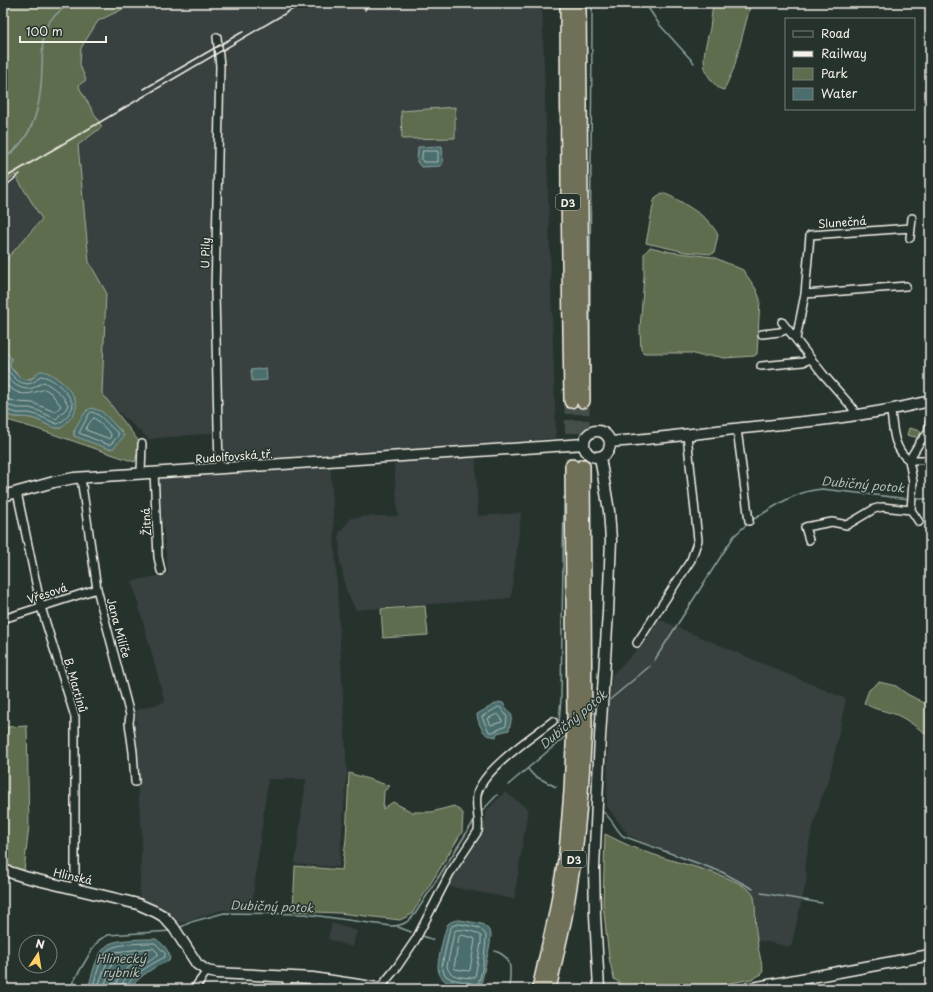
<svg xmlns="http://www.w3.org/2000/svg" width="933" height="992" font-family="'Playpen Sans',sans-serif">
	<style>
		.built { fill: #384140 }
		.green { fill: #5f6d4f; stroke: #aaaf9c; fill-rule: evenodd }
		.water { fill: #4a6e6d; stroke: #8ea29e }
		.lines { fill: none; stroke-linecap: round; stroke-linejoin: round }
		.shore { stroke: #b0bdb7; stroke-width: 1 }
		.stream { stroke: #8ea29e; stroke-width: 1.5 }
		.highway-tunnel { stroke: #455049; stroke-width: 13; stroke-dasharray: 13 6; stroke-linecap: butt }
		.street-casing { stroke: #f4f1e8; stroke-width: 10 }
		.secondary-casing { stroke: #f4f1e8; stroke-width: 13 }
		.highway-casing { stroke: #f4f1e8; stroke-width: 16 }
		.street { stroke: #26332d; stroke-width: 7 }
		.secondary { stroke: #26332d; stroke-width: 10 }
		.highway { stroke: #706f59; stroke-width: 13 }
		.rail { stroke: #f4f1e8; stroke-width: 1.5 }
		.labels { text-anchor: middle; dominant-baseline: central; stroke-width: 3; stroke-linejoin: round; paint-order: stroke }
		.shield { fill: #26332d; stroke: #b6b8b0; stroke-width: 1 }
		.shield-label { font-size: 10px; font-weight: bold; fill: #f4f1e8 }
		.street-label { font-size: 11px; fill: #f4f1e8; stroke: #26332d }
		.water-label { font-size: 12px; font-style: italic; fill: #b0bdb7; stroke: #26332d }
	</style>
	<rect width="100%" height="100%" fill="#26332d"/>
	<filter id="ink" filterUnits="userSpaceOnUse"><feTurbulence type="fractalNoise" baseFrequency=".025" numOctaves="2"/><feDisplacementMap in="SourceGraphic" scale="8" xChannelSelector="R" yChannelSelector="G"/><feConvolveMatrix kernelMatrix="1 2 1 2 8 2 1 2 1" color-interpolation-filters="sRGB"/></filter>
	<g filter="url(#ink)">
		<path class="built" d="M 3,3 L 542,3 L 556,438 L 475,445 L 478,516 L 521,513 L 511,598 L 356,610 L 346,590 L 340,561 L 339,533 L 351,518 L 371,516 L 398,516 L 393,451 L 330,456 L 347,773 L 339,867 L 295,864 L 306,779 L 268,779 L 251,911 L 221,910 L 181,923 L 158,909 L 139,903 L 142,833 L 137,782 L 136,710 L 165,702 L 132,581 L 168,574 L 158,478 L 225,464 L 222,432 L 149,439 L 96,392 L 37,226 L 3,262 Z
			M 658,619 L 846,699 L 829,779 L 823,792 L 811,834 L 805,866 L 807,878 L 791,947 L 757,940 L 754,897 L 750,892 L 741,885 L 724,877 L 707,871 L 628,835 L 607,806 L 608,713 L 612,675 L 634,653 Z
			M 505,792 L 528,809 L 514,899 L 447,886 L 483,829 L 487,810 Z
			M 332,923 L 357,931 L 352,947 L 328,939 Z"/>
		<path class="green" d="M 8,3 L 129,3 L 129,6 L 98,21 L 81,48 L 80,65 L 86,80 L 79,85 L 80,89 L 102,127 L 78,145 L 89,262 L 106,292 L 102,393 L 140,443 L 135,462 C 91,448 48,431 3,419 L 3,412 C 11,419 21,416 31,418 C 42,420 50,429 61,428 L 34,377 L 25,380 L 21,378 L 10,367 L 11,358 L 3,349 L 3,263 L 42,219 L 15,175 L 3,184 L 3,7 ZM 87,410 L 102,412 L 115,426 L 122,431 L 74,436 L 74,431 Z
			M 713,3 L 751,3 L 734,68 L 724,90 C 718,89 716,86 712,81 C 698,65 706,46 710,28 C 711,20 712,11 713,3 Z
			M 455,107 L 455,138 L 402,139 L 401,111 Z
			M 662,193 C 672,195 698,212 706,219 C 711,224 715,229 718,235 L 714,253 L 711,254 L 686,252 L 646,243 L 654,201 L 656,197 Z
			M 650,247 L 671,252 L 713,257 L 743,270 L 756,289 L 760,299 L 757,354 L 754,356 L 724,358 L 716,356 L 701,356 L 691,353 L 644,353 L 641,350 L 640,329 L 644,276 L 644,254 Z
			M 909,428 L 921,431 L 919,438 L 907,435 Z
			M 425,606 L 428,635 L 383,638 L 381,609 Z
			M 879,682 L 896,686 L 907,694 L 930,706 L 930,736 C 918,729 910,721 897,715 C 885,710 876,711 864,703 L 869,690 Z
			M 27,726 L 29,826 L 24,871 L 3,864 L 3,781 L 7,727 Z
			M 349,773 L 390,786 L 384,791 L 383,809 L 393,802 L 412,812 L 431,812 L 454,806 L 463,813 L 462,832 L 412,914 L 400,920 L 339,913 L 293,911 L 295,866 L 342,870 L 346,839 Z
			M 605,834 C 621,842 637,850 655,855 C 673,862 749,878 754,897 C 756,905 755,922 756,931 C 757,944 760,957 763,970 L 762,974 L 752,979 L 699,989 L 629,989 L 614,979 L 609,958 L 603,904 Z"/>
		<path class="water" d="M 442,146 L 443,162 L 441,166 L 421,167 L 417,162 L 418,147 Z
			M 3,349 L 11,358 L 10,367 C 14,373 25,385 33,378 C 36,375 37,371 42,371 C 54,372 80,396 76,408 C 74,416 67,422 61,428 C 50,429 42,420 31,418 C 21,416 11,419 3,412 Z
			M 266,368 L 267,380 L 252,381 L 251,370 Z
			M 91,408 C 94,409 98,410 101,411 C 105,414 122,432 124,436 L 114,448 L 109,449 L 74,436 C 73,428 84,412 91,408 Z
			M 499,702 L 503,703 L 512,716 L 509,730 L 497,733 L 496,737 C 494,736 489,736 487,735 C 482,732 477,720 477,714 Z
			M 460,920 L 482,924 L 488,929 L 491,934 L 490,944 L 480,989 C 470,987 453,987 444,980 C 440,977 438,971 438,966 C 438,960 445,928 448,924 C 451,921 456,920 460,920 Z
			M 156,939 C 163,944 168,949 170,957 L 169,961 C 154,966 139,977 129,989 L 88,989 C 92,976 96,952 109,944 C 118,939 145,939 156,939 Z"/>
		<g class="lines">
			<path class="shore" d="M 423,151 L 438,151 L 438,162 L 423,162 L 422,160 Z
				M 3,356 L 7,360 L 7,369 C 16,382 29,391 40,376 C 52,376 71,394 73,406 C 70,413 64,422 57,424 L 37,415 L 29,413 L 17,413 L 3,409
				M 3,372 C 10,382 21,392 33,388 C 37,386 41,383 44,382 C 54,388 63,394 68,405 L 66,409 L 56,419 L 39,411 L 30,408 L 17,408 L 3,404
				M 3,382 C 20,397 24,396 45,389 L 51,393 L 61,406 L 55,412 L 33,403 L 18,402 L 3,398
				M 92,412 C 103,415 109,427 118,433 L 118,436 L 111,444 L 109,445 L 79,433 L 89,414 Z
				M 94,418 L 97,420 L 111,434 L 110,439 L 86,430 C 86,427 91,420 94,418 Z
				M 499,707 L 501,708 L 507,717 L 506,726 L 493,732 L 489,732 L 482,717 Z
				M 498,714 L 502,719 L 502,722 L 491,725 L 488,719 Z
				M 460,924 L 480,928 L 486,935 C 486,945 482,981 476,987 L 471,983 L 451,979 L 446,976 L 444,973 L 442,966 L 449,932 L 452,926 Z
				M 456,930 C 463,929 476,931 481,936 L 481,943 L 475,977 L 473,978 C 463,977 449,978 447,966 L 454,933 Z
				M 461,935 L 474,938 L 475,940 L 470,970 L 469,971 L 455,969 L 454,968 L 459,937 Z
				M 92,989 C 96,977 99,961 107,951 C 114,943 145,943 155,943 L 165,953 L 165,957 C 155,962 128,977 126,989
				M 97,989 L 107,962 L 114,952 L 153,948 L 158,953 L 158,955 C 147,962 122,974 121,989
				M 104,989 C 106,981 110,964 116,959 C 119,955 137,955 141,955 L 142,958 C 131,965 116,975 115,989"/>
			<path class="stream" d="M 645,3 L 659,24 L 694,63
				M 3,159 C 46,131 41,81 43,35 C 46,21 58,13 69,3
				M 590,384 C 589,257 592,130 592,3
				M 914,499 L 930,499
				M 754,519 C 776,506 795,491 822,489 L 910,499
				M 654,661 L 734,536 L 746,525
				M 607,702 L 650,666
				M 590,716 L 598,710
				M 557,745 L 561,699 L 564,497
				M 528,769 L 533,775 L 556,787
				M 508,785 L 567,735
				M 603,812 C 612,818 615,829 623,836 L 722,872 L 753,889
				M 480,813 L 497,795
				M 761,893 L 822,903
				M 398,927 L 411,932
				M 179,928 L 191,922 L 224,913 L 305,914 L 391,926 C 403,926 408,922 415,914 L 474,821
				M 420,935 L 433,940
				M 495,951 C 515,958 510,972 509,989
				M 69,989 L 93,948 L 99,940 L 108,935 L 172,931"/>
			<path class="highway-tunnel" d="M 571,401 L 572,466
				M 583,401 L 583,466"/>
			<g class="street-casing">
				<path id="street" d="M 217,37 L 220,66 L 215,294 L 219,469
					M 910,238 L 912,218
					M 805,294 L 906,286
					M 782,322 L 823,374 L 851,406 L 853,409 L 854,416
					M 762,334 L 780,332 L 788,329
					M 796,339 L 805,294 L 810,235 L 911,228
					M 761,366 L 803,362 L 811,359
					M 891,411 C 893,428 893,449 909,460 L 913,482 L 911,510 L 919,522
					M 737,429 L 749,521
					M 909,460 L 920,442 L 928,433 L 930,420
					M 909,460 L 930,460
					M 154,472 L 158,557 L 161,571
					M 141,473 L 142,444
					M 81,478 L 97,589 L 130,715 L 129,723 L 133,752 L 135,782
					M 17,492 L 41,607 L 75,717 L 75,889
					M 809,540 L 805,527 L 832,522 L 847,525 L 874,509 L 882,507 L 911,510
					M 3,619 L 97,589
					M 637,643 L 691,560 L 698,540 L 687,435
					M 287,976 L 287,989
					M 313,978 L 314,989
					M 380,988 L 397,967 L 416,939 L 450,873 L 478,831 C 480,819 475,808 477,795 C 481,771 533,736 553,721
					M 194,989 L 207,971"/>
			</g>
			<g class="secondary-casing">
				<path id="secondary" d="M584 444a13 13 0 1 1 26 0a13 13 0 1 1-26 0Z
					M 610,442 C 655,439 699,433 743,428 C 806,422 869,416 930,401
					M 3,496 L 54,482 L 74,478 L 584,444
					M 3,870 L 25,877 L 138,904 L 156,912 L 163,916 L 174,928 L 197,964 L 207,971 L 217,973 L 313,978 L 385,989
					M 599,989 L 595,915 L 594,869 L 600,737 L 608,612 L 611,540 L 609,511 L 600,457
					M 747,989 L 930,955"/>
			</g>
			<g class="highway-casing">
				<path id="highway" d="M 567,3 L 568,190 L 571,401
					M 579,3 L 583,401
					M 539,989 L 556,913 L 566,853 L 571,791 L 574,723 L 572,466
					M 549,989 L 565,917 L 575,855 L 581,794 L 585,728 L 583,466"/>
			</g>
			<use href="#street" class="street"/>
			<use href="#secondary" class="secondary"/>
			<use href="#highway" class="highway"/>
			<path class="rail" d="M 365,10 L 368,3
				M 144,89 L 244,31
				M 3,179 L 303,3
				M 3,188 L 20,174"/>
		</g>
	</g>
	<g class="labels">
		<g class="shield">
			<rect x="556" y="194" width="24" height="16" rx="3"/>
			<rect x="562" y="851" width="24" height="16" rx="3"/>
		</g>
		<g class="shield-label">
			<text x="568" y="202">D3</text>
			<text x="574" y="859">D3</text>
		</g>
		<g class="street-label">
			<text transform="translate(842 222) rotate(-4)">Slunečná</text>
			<text transform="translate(205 253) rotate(-89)">U Pily</text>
			<text transform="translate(234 456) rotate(-4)">Rudolfovská tř.</text>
			<text transform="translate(146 522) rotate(-93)">Žitná</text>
			<text transform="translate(47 593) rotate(-18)">Vřesová</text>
			<text transform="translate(119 628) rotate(75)">Jana Milíče</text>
			<text transform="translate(76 685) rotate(74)">B. Martinů</text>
			<text transform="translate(73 876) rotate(13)">Hlinská</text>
		</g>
		<g class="water-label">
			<text transform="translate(863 484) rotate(5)">Dubičný potok</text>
			<text transform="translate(573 719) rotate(-40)">Dubičný potok</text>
			<text transform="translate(272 906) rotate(2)">Dubičný potok</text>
			<text x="121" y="958">Hlinecký<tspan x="121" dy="14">rybník</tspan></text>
		</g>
	</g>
	<rect width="933" height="992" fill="none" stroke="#26332d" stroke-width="16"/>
	<rect x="8" y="8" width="917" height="976" fill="none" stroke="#f4f1e8" stroke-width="1.5" filter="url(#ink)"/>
	<rect x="785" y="18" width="130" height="92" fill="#26332d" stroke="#787f78"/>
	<rect x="793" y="31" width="20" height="6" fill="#26332d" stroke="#787f78"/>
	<text x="821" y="38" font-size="12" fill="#f4f1e8">Road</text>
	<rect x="793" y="51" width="20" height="6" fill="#f4f1e8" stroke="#787f78"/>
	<text x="821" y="58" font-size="12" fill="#f4f1e8">Railway</text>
	<rect x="793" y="68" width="20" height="12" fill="#5f6d4f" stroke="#787f78"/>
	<text x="821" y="78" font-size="12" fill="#f4f1e8">Park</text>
	<rect x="793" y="88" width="20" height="12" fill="#4a6e6d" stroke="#787f78"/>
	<text x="821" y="98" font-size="12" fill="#f4f1e8">Water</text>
	<g transform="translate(38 954) rotate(12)"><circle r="19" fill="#26332d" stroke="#787f78"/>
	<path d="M0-3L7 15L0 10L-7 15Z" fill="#ffd166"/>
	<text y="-6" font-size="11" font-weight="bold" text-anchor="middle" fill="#f4f1e8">N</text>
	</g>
	<path d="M20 36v6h86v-6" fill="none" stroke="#f4f1e8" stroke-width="2"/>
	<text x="26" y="36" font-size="12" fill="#f4f1e8" stroke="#26332d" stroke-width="3" paint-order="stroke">100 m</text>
</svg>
